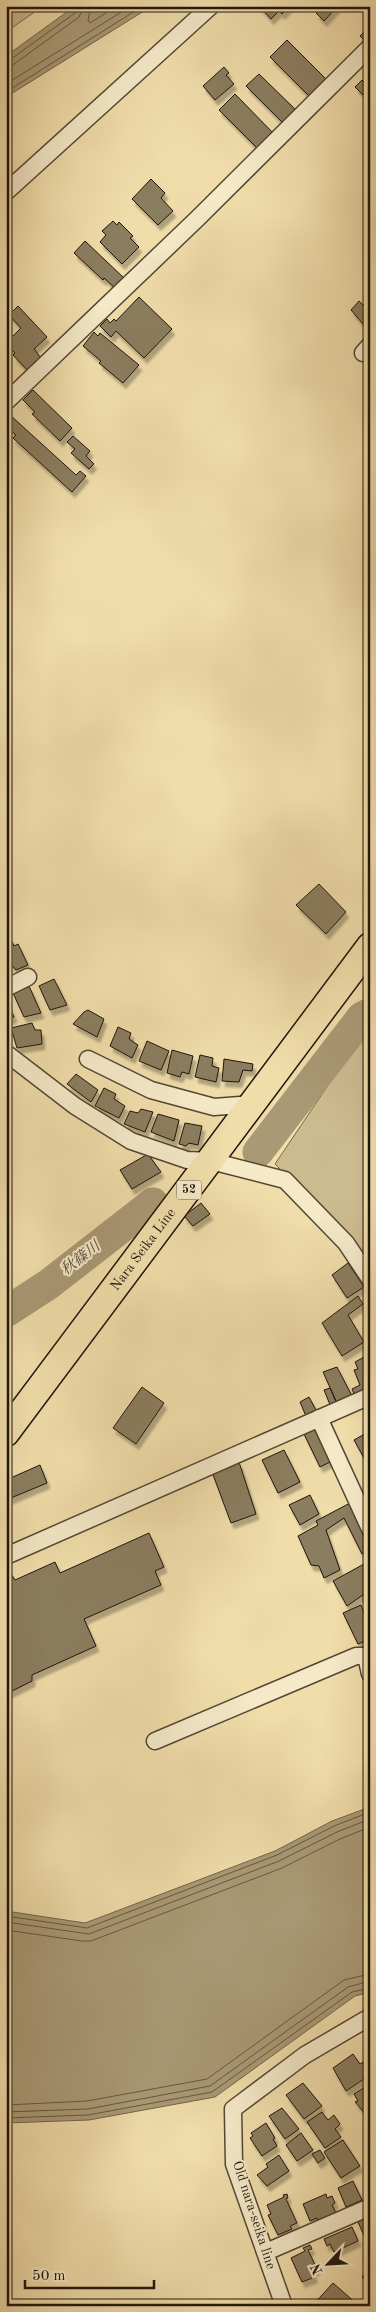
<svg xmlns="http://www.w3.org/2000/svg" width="376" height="2312" font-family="'Old Standard TT','Noto Serif JP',serif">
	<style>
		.green { fill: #ccbb8f; stroke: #75684e }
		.water { fill: #a99974; stroke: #71644a }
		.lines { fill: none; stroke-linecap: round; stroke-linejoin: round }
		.shore { stroke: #645740; stroke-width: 1 }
		.river { stroke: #a99974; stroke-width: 31 }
		.building { fill: #8b7d5e; stroke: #1e150c; filter: url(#shadow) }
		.minor-casing { stroke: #524734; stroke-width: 19 }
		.primary-casing { stroke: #1e150c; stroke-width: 29 }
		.minor { stroke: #f5e9c8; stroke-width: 16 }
		.primary { stroke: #f0ddaa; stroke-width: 26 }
		.labels { text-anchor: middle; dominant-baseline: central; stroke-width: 4; stroke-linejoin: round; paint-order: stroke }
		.shield { fill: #f5e9c8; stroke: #5e5544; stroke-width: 1 }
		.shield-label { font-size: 12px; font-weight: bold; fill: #1e150c }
		.street-label { font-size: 14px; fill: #1e150c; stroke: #f5e9c8 }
		.water-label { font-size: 15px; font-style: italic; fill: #564a36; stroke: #f5e9c8 }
	</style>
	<defs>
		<filter id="shadow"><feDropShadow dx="3" dy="5.5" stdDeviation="1" flood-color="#0004"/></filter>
	</defs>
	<rect width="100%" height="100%" fill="#f0ddaa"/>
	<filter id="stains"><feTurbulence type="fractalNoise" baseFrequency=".004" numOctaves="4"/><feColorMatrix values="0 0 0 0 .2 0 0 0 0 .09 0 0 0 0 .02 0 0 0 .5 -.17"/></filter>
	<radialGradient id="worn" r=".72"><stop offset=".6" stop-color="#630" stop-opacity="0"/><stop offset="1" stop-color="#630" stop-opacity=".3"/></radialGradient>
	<path class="green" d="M 6,6 L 43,6 L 6,32 Z
		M 370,1023 L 370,1268 L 347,1236 L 275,1164 Z"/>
	<path class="water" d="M 75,6 L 152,6 L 6,97 L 6,56 Z
		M 370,1807 L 370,1992 L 355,1996 L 215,2097 L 89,2120 L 6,2123 L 6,1911 L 85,1923 L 275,1851 L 332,1821 Z"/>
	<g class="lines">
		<path class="shore" d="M 91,6 L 88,20 L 90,23 L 117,6
			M 6,60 L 11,59 L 75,13 L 78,6
			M 6,66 L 14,64 L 79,17 L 84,6
			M 6,84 L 131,6
			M 6,92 L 143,6
			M 6,1916 L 87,1928 L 277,1855 L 334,1826 L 370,1812
			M 6,1922 L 89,1934 L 279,1861 L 337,1832 L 370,1819
			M 6,1930 L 82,1941 L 91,1941 L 282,1868 L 340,1839 L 370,1827
			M 6,2105 L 87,2101 L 207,2079 L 344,1980 L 370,1974
			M 6,2112 L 88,2109 L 210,2086 L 348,1987 L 370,1981
			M 6,2118 L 88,2115 L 212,2092 L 352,1992 L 370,1988"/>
		<path class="river" d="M 258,1152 L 362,1017 L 370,1013
			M 6,1312 L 49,1284 L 153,1203"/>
	</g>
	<path class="building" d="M 259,6 L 290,6 L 282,14 L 279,11 L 271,19 Z
		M 322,6 L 337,6 L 337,7 L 324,21 L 316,13 Z
		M 370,26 L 370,42 L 368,43 L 360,36 Z
		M 287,40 L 327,80 L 310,97 L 270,57 Z
		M 224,67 L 229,73 L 226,75 L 234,84 L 215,100 L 203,86 Z
		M 259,74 L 299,113 L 286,126 L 246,86 Z
		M 362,80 L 370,88 L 363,95 L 355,87 Z
		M 235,94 L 276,136 L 260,151 L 219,110 Z
		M 151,179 L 165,193 L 161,198 L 173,211 L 158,225 L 132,199 Z
		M 113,221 L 117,225 L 119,222 L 133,236 L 130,238 L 139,247 L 122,264 L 100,242 L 106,235 L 102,231 Z
		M 85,241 L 125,279 L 116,289 L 104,278 L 103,280 L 74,253 Z
		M 139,297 L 172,329 L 144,358 L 116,331 L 111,337 L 100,326 L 107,319 L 110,323 L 114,319 L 116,321 Z
		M 370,298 L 370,324 L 366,321 L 363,324 L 351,310 L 359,301 L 363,305 Z
		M 18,306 L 47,337 L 34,349 L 41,358 L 28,371 L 13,355 L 15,353 L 6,344 L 6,329 L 13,336 L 21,328 L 9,315 Z
		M 94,332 L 98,336 L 100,333 L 139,365 L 123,383 L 99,363 L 101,361 L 83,346 Z
		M 33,390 L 72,428 L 60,441 L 32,414 L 35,412 L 23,400 Z
		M 9,414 L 76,475 L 80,471 L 86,476 L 72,492 L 13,438 L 16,435 L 6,426 L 6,417 Z
		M 73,436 L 90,451 L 86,456 L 94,464 L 89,469 L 71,453 L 75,449 L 67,442 Z
		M 319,884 L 346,912 L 326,934 L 296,905 Z
		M 11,939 L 14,946 L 18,944 L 28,965 L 16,970 L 10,963 L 7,965 L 6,962 L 6,941 Z
		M 54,979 L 67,1005 L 50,1010 L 39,986 Z
		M 29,986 L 41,1013 L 24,1017 L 13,993 Z
		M 6,999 L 14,1017 L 6,1020 Z
		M 88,1010 L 104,1019 L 97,1037 L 73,1024 L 84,1012 Z
		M 32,1023 L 35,1030 L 41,1030 L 42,1044 L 17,1048 L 11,1028 Z
		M 118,1027 L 131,1033 L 129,1039 L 138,1045 L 132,1058 L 110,1046 Z
		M 147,1041 L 169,1051 L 161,1070 L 139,1061 Z
		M 172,1050 L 193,1056 L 189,1074 L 182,1072 L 180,1077 L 167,1073 Z
		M 200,1055 L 213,1058 L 212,1066 L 219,1068 L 216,1082 L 195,1077 Z
		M 224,1059 L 253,1064 L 252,1071 L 243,1070 L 239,1082 L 222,1081 Z
		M 76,1074 L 98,1090 L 91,1102 L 67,1084 Z
		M 104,1088 L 116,1094 L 114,1099 L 125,1106 L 119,1118 L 95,1106 Z
		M 141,1109 L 153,1112 L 145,1132 L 124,1124 L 130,1111 L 138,1113 Z
		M 158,1114 L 179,1120 L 174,1141 L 151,1132 Z
		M 185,1123 L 202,1126 L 198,1145 L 189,1143 L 186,1146 L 179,1144 Z
		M 148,1154 L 161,1172 L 132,1189 L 120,1170 Z
		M 201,1203 L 210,1214 L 193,1226 L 184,1216 Z
		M 348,1263 L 364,1287 L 347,1298 L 332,1275 Z
		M 358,1296 L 363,1304 L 348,1315 L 364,1342 L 342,1356 L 322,1323 Z
		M 370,1354 L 370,1391 L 355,1396 L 352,1389 L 360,1385 L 354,1370 L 358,1369 L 355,1362 Z
		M 337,1367 L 352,1396 L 337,1403 L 323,1372 Z
		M 142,1387 L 164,1403 L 136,1444 L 113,1428 Z
		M 330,1388 L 337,1404 L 331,1407 L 324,1390 Z
		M 309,1397 L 317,1412 L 306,1416 L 300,1402 Z
		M 318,1425 L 334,1460 L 320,1467 L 303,1432 Z
		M 370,1431 L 370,1467 L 369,1467 L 354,1440 Z
		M 284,1450 L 300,1482 L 278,1493 L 262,1460 Z
		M 239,1462 L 256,1514 L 231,1523 L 212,1472 Z
		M 40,1465 L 47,1483 L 6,1500 L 6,1480 Z
		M 310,1495 L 319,1514 L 300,1525 L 289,1505 Z
		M 352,1502 L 370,1536 L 370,1549 L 362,1554 L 344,1518 L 326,1530 L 340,1570 L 324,1578 L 319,1566 L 311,1565 L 298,1536 L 318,1525 L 316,1521 Z
		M 149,1533 L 164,1567 L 155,1571 L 161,1585 L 84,1619 L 96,1646 L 32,1675 L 32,1681 L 6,1694 L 6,1574 L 10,1572 L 15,1580 L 55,1562 L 60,1573 Z
		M 364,1564 L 370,1576 L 370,1580 L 365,1584 L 367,1592 L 347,1606 L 333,1581 Z
		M 361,1605 L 370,1628 L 370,1639 L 358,1644 L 343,1613 Z
		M 353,2054 L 360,2064 L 363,2062 L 370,2075 L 346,2091 L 333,2068 Z
		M 303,2083 L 322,2106 L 304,2119 L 286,2095 Z
		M 370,2084 L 370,2116 L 368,2117 L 355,2102 L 358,2101 L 354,2094 Z
		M 282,2108 L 299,2129 L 285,2139 L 269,2116 Z
		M 322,2112 L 328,2120 L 334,2115 L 340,2124 L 335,2129 L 341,2137 L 325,2148 L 307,2122 Z
		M 266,2123 L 275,2138 L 273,2139 L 277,2146 L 262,2156 L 250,2138 L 253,2136 L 251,2133 Z
		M 301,2133 L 313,2150 L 297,2161 L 286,2145 Z
		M 343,2140 L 360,2166 L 341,2178 L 324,2152 Z
		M 320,2150 L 325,2158 L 318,2163 L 312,2154 Z
		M 279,2155 L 289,2171 L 267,2186 L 257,2175 L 268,2167 L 266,2164 Z
		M 353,2181 L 362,2200 L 346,2207 L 338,2188 Z
		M 287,2194 L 288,2198 L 286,2199 L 297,2223 L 290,2226 L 292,2229 L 278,2235 L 268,2215 L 271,2214 L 267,2205 L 284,2197 L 283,2195 Z
		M 326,2194 L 327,2198 L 332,2196 L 335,2203 L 332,2205 L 336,2213 L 318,2221 L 317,2218 L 310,2221 L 303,2204 Z
		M 370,2216 L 370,2238 L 366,2240 L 358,2222 Z
		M 352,2227 L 358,2241 L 334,2252 L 330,2244 L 327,2246 L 324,2239 Z
		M 310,2245 L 312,2249 L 308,2250 L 317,2269 L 312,2271 L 315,2277 L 302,2282 L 291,2258 L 305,2251 L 303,2248 Z
		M 370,2268 L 370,2284 L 362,2277 Z
		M 333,2283 L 357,2304 L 355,2306 L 312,2306 Z"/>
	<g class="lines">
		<g class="minor-casing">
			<path id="minor" d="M 6,192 L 211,6
				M 363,353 L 370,345
				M 6,402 L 198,218 L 370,47
				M 6,988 L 28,977
				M 6,1053 L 75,1106 L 131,1141 L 187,1160 L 211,1161 L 285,1180 L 346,1243 L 370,1279
				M 88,1059 L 151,1090 L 214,1107 L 253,1104
				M 319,1418 L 370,1529
				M 6,1556 L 370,1396
				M 370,1655 L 366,1656 L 370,1674
				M 155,1741 L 356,1656 L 366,1656
				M 266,2252 L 370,2207
				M 284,2306 L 234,2164 L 233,2109 L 305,2055 L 370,2017"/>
		</g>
		<g class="primary-casing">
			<g id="primary">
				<path id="s1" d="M 6,1433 L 370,946"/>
			</g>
		</g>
		<use href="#minor" class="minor"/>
		<use href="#primary" class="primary"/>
	</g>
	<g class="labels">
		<rect class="shield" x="176.5" y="1180.5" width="25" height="19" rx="4"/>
		<g class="shield-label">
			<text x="189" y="1190">52</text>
		</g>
		<g class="street-label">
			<text stroke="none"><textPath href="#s1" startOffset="229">Nara Seika Line</textPath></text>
			<text transform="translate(254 2215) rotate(72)">Old nara-seika line</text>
		</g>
		<g class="water-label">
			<text transform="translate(81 1259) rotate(-38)">秋篠川</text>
		</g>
	</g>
	<rect width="376" height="2312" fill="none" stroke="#f0ddaa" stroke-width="25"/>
	<rect x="8" y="8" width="361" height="2297" fill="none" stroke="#1e150c" stroke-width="2.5"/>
	<rect x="12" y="12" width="351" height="2287" fill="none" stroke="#1e150c"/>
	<g transform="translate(328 2264) rotate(245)" stroke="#f5e9c8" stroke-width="4" paint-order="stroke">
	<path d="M0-4L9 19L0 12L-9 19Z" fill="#1e150c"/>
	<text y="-8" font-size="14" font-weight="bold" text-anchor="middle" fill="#1e150c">N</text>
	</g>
	<path d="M25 2280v8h129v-8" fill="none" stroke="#1e150c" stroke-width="2.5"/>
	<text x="32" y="2280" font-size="15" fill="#1e150c" stroke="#f5e9c8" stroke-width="4" paint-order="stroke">50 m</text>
	<rect width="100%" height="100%" filter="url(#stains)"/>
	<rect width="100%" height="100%" fill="url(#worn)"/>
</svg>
